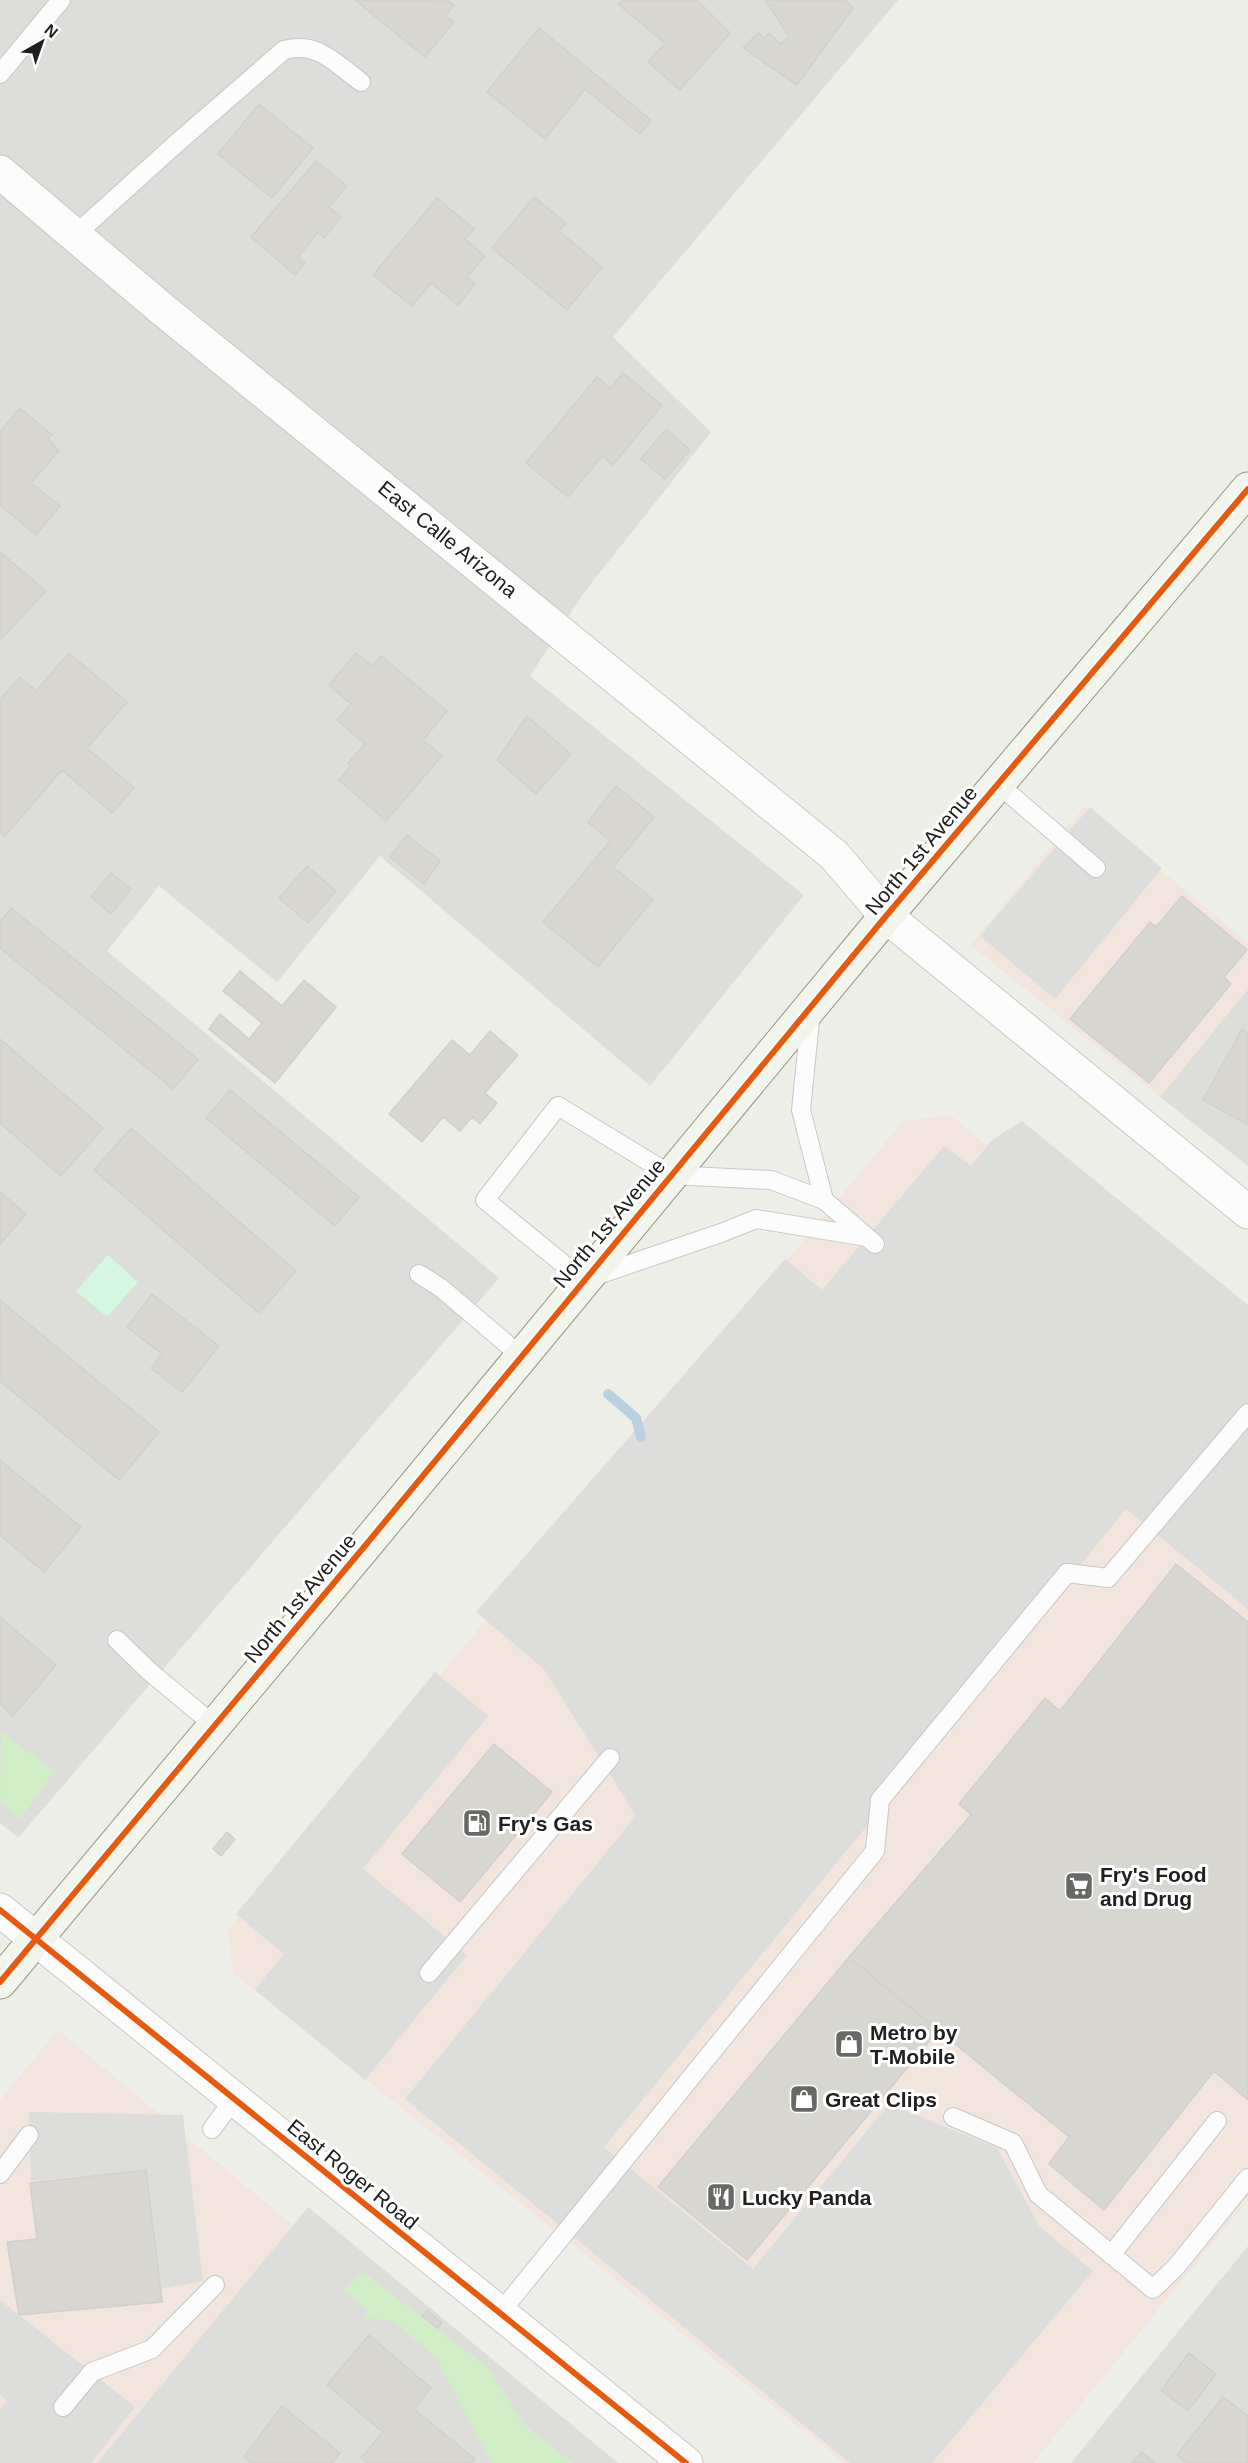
<svg xmlns="http://www.w3.org/2000/svg" width="1248" height="2463" font-family="Helvetica,sans-serif">
	<style>
		.residential { fill: #ddddda }
		.commercial { fill: #f1e5dd }
		.grass { fill: #d1efc6 }
		.park { fill: #d5f7df }
		.parking { fill: #dddddb }
		.lines { fill: none; stroke-linecap: round; stroke-linejoin: round }
		.stream { stroke: #bad1e4; stroke-width: 10 }
		.building { fill: #d7d6d1; stroke: #d2d0ca; stroke-width: 1.5 }
		.service-casing { stroke: #c7c7c5; stroke-width: 20 }
		.minor-casing { stroke: #c7c7c5; stroke-width: 35 }
		.tertiary-casing { stroke: #c7c7c5; stroke-width: 35 }
		.secondary-casing { stroke: #919a7f; stroke-width: 35 }
		.service { stroke: #fcfcfc; stroke-width: 18 }
		.minor { stroke: #fcfcfc; stroke-width: 33 }
		.tertiary { stroke: #fcfcfc; stroke-width: 33 }
		.secondary { stroke: #f1f5eb; stroke-width: 33 }
		.cycleway-casing { stroke: #fff; stroke-width: 10 }
		.cycleway { stroke: #e8590c; stroke-width: 6 }
		.labels { text-anchor: middle; dominant-baseline: central; stroke-width: 6; stroke-linejoin: round; paint-order: stroke }
		.street-label { font-size: 21px; fill: #202020; stroke: #fff }
		.poi-label { font-size: 21px; font-weight: bold; fill: #202020; stroke: #fff; text-anchor: start }
	</style>
	<rect width="100%" height="100%" fill="#eeeee9"/>
	<path class="residential" d="M 0,0 L 898,0 L 613,337 L 711,432 L 583,594 L 530,676 L 804,895 L 650,1086 L 380,856 L 277,982 L 159,886 L 107,951 L 499,1278 L 18,1838 L 0,1823 Z
		M 1248,989 L 1248,1166 L 1160,1097 Z
		M 308,2207 L 618,2463 L 97,2463 Z
		M 1248,2246 L 1248,2463 L 1071,2463 Z"/>
	<path class="commercial" d="M 1085,806 L 1248,943 L 1248,989 L 1160,1097 L 970,945 Z
		M 950,1115 L 1248,1358 L 1248,2200 L 1033,2463 L 844,2463 L 233,1973 L 228,1929 L 903,1121 Z
		M 58,2030 L 293,2225 L 97,2463 L 0,2463 L 0,2100 Z"/>
	<path class="grass" d="M 1,1732 L 55,1771 L 20,1819 L 0,1802 Z
		M 362,2271 L 487,2367 L 523,2423 L 572,2463 L 492,2463 L 435,2356 L 393,2321 L 363,2318 L 367,2311 L 343,2291 Z"/>
	<path class="park" d="M 108,1255 L 138,1282 L 107,1317 L 76,1291 Z"/>
	<path class="parking" d="M 309,0 L 339,0 L 417,64 L 362,131 L 266,52 Z
		M 178,142 L 254,203 L 209,257 L 126,187 Z
		M 21,253 L 219,418 L 142,500 L 0,377 L 0,279 Z
		M 1090,807 L 1162,868 L 1055,999 L 980,936 Z
		M 0,862 L 20,878 L 0,901 Z
		M 1022,1121 L 1248,1305 L 1248,1609 L 1126,1509 L 604,2147 L 753,2269 L 889,2104 L 997,2148 L 1039,2226 L 1093,2271 L 932,2463 L 850,2463 L 405,2099 L 636,1816 L 544,1669 L 476,1612 L 785,1259 L 822,1290 L 944,1146 L 971,1166 L 992,1140 Z
		M 369,1203 L 450,1270 L 105,1696 L 74,1666 L 62,1631 L 57,1585 Z
		M 435,1672 L 488,1716 L 363,1869 L 467,1955 L 365,2080 L 255,1990 L 284,1954 L 236,1914 Z
		M 29,2112 L 183,2115 L 203,2281 L 160,2289 L 145,2170 L 31,2181 Z
		M 285,2243 L 368,2311 L 363,2318 L 300,2395 L 274,2374 L 202,2463 L 105,2463 Z
		M 0,2300 L 135,2407 L 91,2463 L 0,2463 L 0,2410 L 7,2401 L 0,2395 Z"/>
	<g class="lines">
		<path class="stream" d="M 608,1394 L 636,1418 L 641,1437"/>
	</g>
	<path class="building" d="M 355,0 L 437,0 L 439,2 L 447,0 L 454,5 L 446,16 L 454,22 L 425,57 Z
		M 623,0 L 697,0 L 730,33 L 680,90 L 648,62 L 665,43 L 619,5 Z
		M 765,0 L 845,0 L 853,8 L 797,85 L 743,48 L 758,33 L 765,38 L 769,33 L 781,44 L 789,36 Z
		M 539,28 L 651,120 L 640,134 L 585,89 L 545,139 L 487,92 Z
		M 259,104 L 313,148 L 272,198 L 218,154 Z
		M 316,161 L 347,186 L 329,207 L 341,217 L 324,238 L 318,232 L 298,257 L 305,263 L 295,275 L 251,237 Z
		M 534,197 L 566,223 L 559,231 L 602,267 L 567,310 L 492,248 Z
		M 437,198 L 474,229 L 465,239 L 485,256 L 467,277 L 475,284 L 458,305 L 431,283 L 412,306 L 373,275 Z
		M 623,373 L 662,405 L 613,465 L 602,456 L 568,497 L 526,463 L 597,377 L 610,388 Z
		M 20,408 L 52,435 L 48,438 L 59,451 L 31,483 L 60,506 L 36,535 L 0,505 L 0,432 Z
		M 666,429 L 690,450 L 665,479 L 641,459 Z
		M 0,552 L 46,591 L 0,640 Z
		M 69,653 L 127,702 L 87,748 L 134,788 L 112,813 L 62,770 L 5,836 L 0,831 L 0,700 L 20,677 L 36,691 Z
		M 356,653 L 372,666 L 381,656 L 447,711 L 423,740 L 442,756 L 386,821 L 339,780 L 351,766 L 348,763 L 365,744 L 337,720 L 351,704 L 329,685 Z
		M 527,716 L 571,754 L 536,794 L 497,760 Z
		M 616,786 L 654,817 L 613,867 L 653,899 L 598,967 L 543,922 L 610,841 L 588,822 Z
		M 407,835 L 440,861 L 424,884 L 390,857 Z
		M 307,866 L 336,891 L 308,923 L 279,898 Z
		M 111,873 L 131,889 L 111,914 L 91,897 Z
		M 1182,896 L 1247,950 L 1224,977 L 1231,984 L 1149,1083 L 1070,1019 L 1150,922 L 1156,927 Z
		M 11,908 L 198,1059 L 173,1089 L 0,948 L 0,922 Z
		M 240,971 L 282,1006 L 304,980 L 336,1007 L 275,1083 L 209,1029 L 220,1014 L 249,1039 L 262,1023 L 223,991 Z
		M 1242,1029 L 1248,1033 L 1248,1125 L 1203,1100 Z
		M 490,1031 L 518,1055 L 485,1093 L 497,1103 L 480,1124 L 472,1117 L 460,1131 L 443,1117 L 422,1142 L 389,1114 L 452,1040 L 470,1055 Z
		M 0,1039 L 103,1128 L 61,1176 L 0,1123 Z
		M 230,1090 L 359,1197 L 335,1226 L 206,1118 Z
		M 131,1128 L 296,1271 L 259,1313 L 94,1170 Z
		M 0,1192 L 26,1214 L 0,1244 Z
		M 152,1294 L 219,1346 L 182,1392 L 151,1368 L 162,1354 L 127,1327 Z
		M 0,1300 L 159,1432 L 119,1480 L 0,1381 Z
		M 0,1460 L 81,1527 L 44,1572 L 0,1535 Z
		M 1176,1564 L 1248,1622 L 1248,2100 L 1214,2071 L 1104,2210 L 1049,2164 L 1069,2137 L 849,1957 L 971,1815 L 959,1804 L 1045,1698 L 1060,1711 Z
		M 0,1617 L 56,1665 L 13,1716 L 0,1704 Z
		M 494,1744 L 552,1792 L 460,1902 L 402,1854 Z
		M 227,1832 L 235,1839 L 221,1856 L 213,1849 Z
		M 849,1957 L 938,2031 L 747,2260 L 658,2187 Z
		M 146,2170 L 162,2302 L 19,2315 L 7,2242 L 37,2239 L 30,2183 Z
		M 427,2310 L 442,2323 L 437,2328 L 422,2316 Z
		M 369,2335 L 431,2388 L 414,2409 L 475,2459 L 471,2463 L 367,2463 L 361,2458 L 383,2432 L 327,2385 Z
		M 1189,2353 L 1216,2374 L 1188,2411 L 1161,2390 Z
		M 1223,2397 L 1248,2416 L 1248,2463 L 1187,2463 L 1177,2455 Z
		M 282,2406 L 340,2453 L 332,2463 L 251,2463 L 244,2457 Z
		M 1142,2452 L 1155,2463 L 1132,2463 Z"/>
	<g class="lines">
		<g class="service-casing">
			<path id="service" d="M 0,74 L 61,0
				M 75,235 L 178,142 L 284,50 C 319,41 334,63 361,82
				M 998,784 L 1096,868
				M 811,1011 L 801,1110 L 824,1200
				M 867,1237 L 756,1219 L 721,1233 L 583,1280 L 485,1200 L 558,1106 L 671,1175 L 771,1180 L 824,1200 L 875,1244
				M 419,1274 L 441,1288 L 521,1356
				M 117,1640 L 149,1671 L 215,1726
				M 429,1973 L 610,1758
				M 953,2117 L 1013,2143 L 1038,2194 L 1153,2289 L 1176,2267 L 1248,2178
				M 212,2129 L 234,2099
				M 0,2174 L 29,2135
				M 1111,2255 L 1217,2121
				M 499,2314 L 875,1851 L 880,1800 L 1067,1573 L 1108,1578 L 1248,1413
				M 63,2407 L 92,2372 L 152,2349 L 215,2285"/>
		</g>
		<g class="minor-casing">
			<path id="minor" d="M 0,172 L 162,309 L 834,855 L 886,916 L 1248,1212"/>
		</g>
		<g class="tertiary-casing">
			<path id="tertiary" d="M 0,1910 L 686,2463"/>
		</g>
		<g class="secondary-casing">
			<path id="secondary" d="M 0,1982 L 364,1547 L 886,916 L 1248,489"/>
		</g>
		<use href="#service" class="service"/>
		<use href="#minor" class="minor"/>
		<use href="#tertiary" class="tertiary"/>
		<use href="#secondary" class="secondary"/>
		<g class="cycleway-casing">
			<path id="cycleway" d="M 0,1910 L 686,2463
				M 0,1982 L 364,1547 L 886,916 L 1248,489"/>
		</g>
		<use href="#cycleway" class="cycleway"/>
	</g>
	<defs>
		<g id="fuel-square" transform="scale(1.5)"><rect x="-9" y="-9" width="18" height="18" rx="4" fill="#686866" stroke="#fff"/><path d="M-5.5-6h7V0h2V4h1.3V-2.5L3-4.5l.8-.8L6-3V5H2.5V1h-1V6h-7ZM-4.2-4.7v3.2H.2V-4.7Z" fill="#fff"/></g>
		<g id="supermarket-square" transform="scale(1.5)"><rect x="-9" y="-9" width="18" height="18" rx="4" fill="#686866" stroke="#fff"/><path d="M-6-5.5h2.5l.6 2H6L4.5 2H-2.5L-4.4-4H-6ZM-1.5 3.2a1.3 1.3 0 1 0 .1 0ZM3 3.2a1.3 1.3 0 1 0 .1 0Z" fill="#fff"/></g>
		<g id="shop-square" transform="scale(1.5)"><rect x="-9" y="-9" width="18" height="18" rx="4" fill="#686866" stroke="#fff"/><path d="M-5-2.5h2.3a2.7 3.5 0 0 1 5.4 0H5L5.5 6h-11ZM-1.5-2.5h3a1.5 2.3 0 0 0-3 0Z" fill="#fff"/></g>
		<g id="restaurant-square" transform="scale(1.5)"><rect x="-9" y="-9" width="18" height="18" rx="4" fill="#686866" stroke="#fff"/><path d="M-5-6h1v4h1v-4h1v4h1v-4h1v5L-1.5 .5V6h-2V.5L-5-1ZM5-6V6H3V1.5H1.5Q1.5-4 5-6Z" fill="#fff"/></g>
	</defs>
	<g fill-rule="evenodd">
		<use href="#fuel-square" x="477" y="1823"/>
		<use href="#supermarket-square" x="1079" y="1886"/>
		<use href="#shop-square" x="849" y="2044"/>
		<use href="#shop-square" x="804" y="2099"/>
		<use href="#restaurant-square" x="721" y="2197"/>
	</g>
	<g class="labels">
		<g class="street-label">
			<text transform="translate(448 539) rotate(39)">East Calle Arizona</text>
			<text transform="translate(921 850) rotate(-50)">North 1st Avenue</text>
			<text transform="translate(609 1223) rotate(-50)">North 1st Avenue</text>
			<text transform="translate(300 1598) rotate(-50)">North 1st Avenue</text>
			<text transform="translate(353 2174) rotate(39)">East Roger Road</text>
		</g>
		<g class="poi-label">
			<text x="498" y="1823">Fry's Gas</text>
			<text x="1100" y="1874">Fry's Food<tspan x="1100" dy="24">and Drug</tspan></text>
			<text x="870" y="2032">Metro by<tspan x="870" dy="24">T-Mobile</tspan></text>
			<text x="825" y="2099">Great Clips</text>
			<text x="742" y="2197">Lucky Panda</text>
		</g>
	</g>
	<g transform="translate(42 42) rotate(40)" stroke="#ffffff" stroke-width="4.5" paint-order="stroke">
	<path d="M0-4.5L10 22L0 15L-10 22Z" fill="#202020"/>
	<text y="-9" font-size="16" font-weight="bold" text-anchor="middle" fill="#202020">N</text>
	</g>
</svg>
